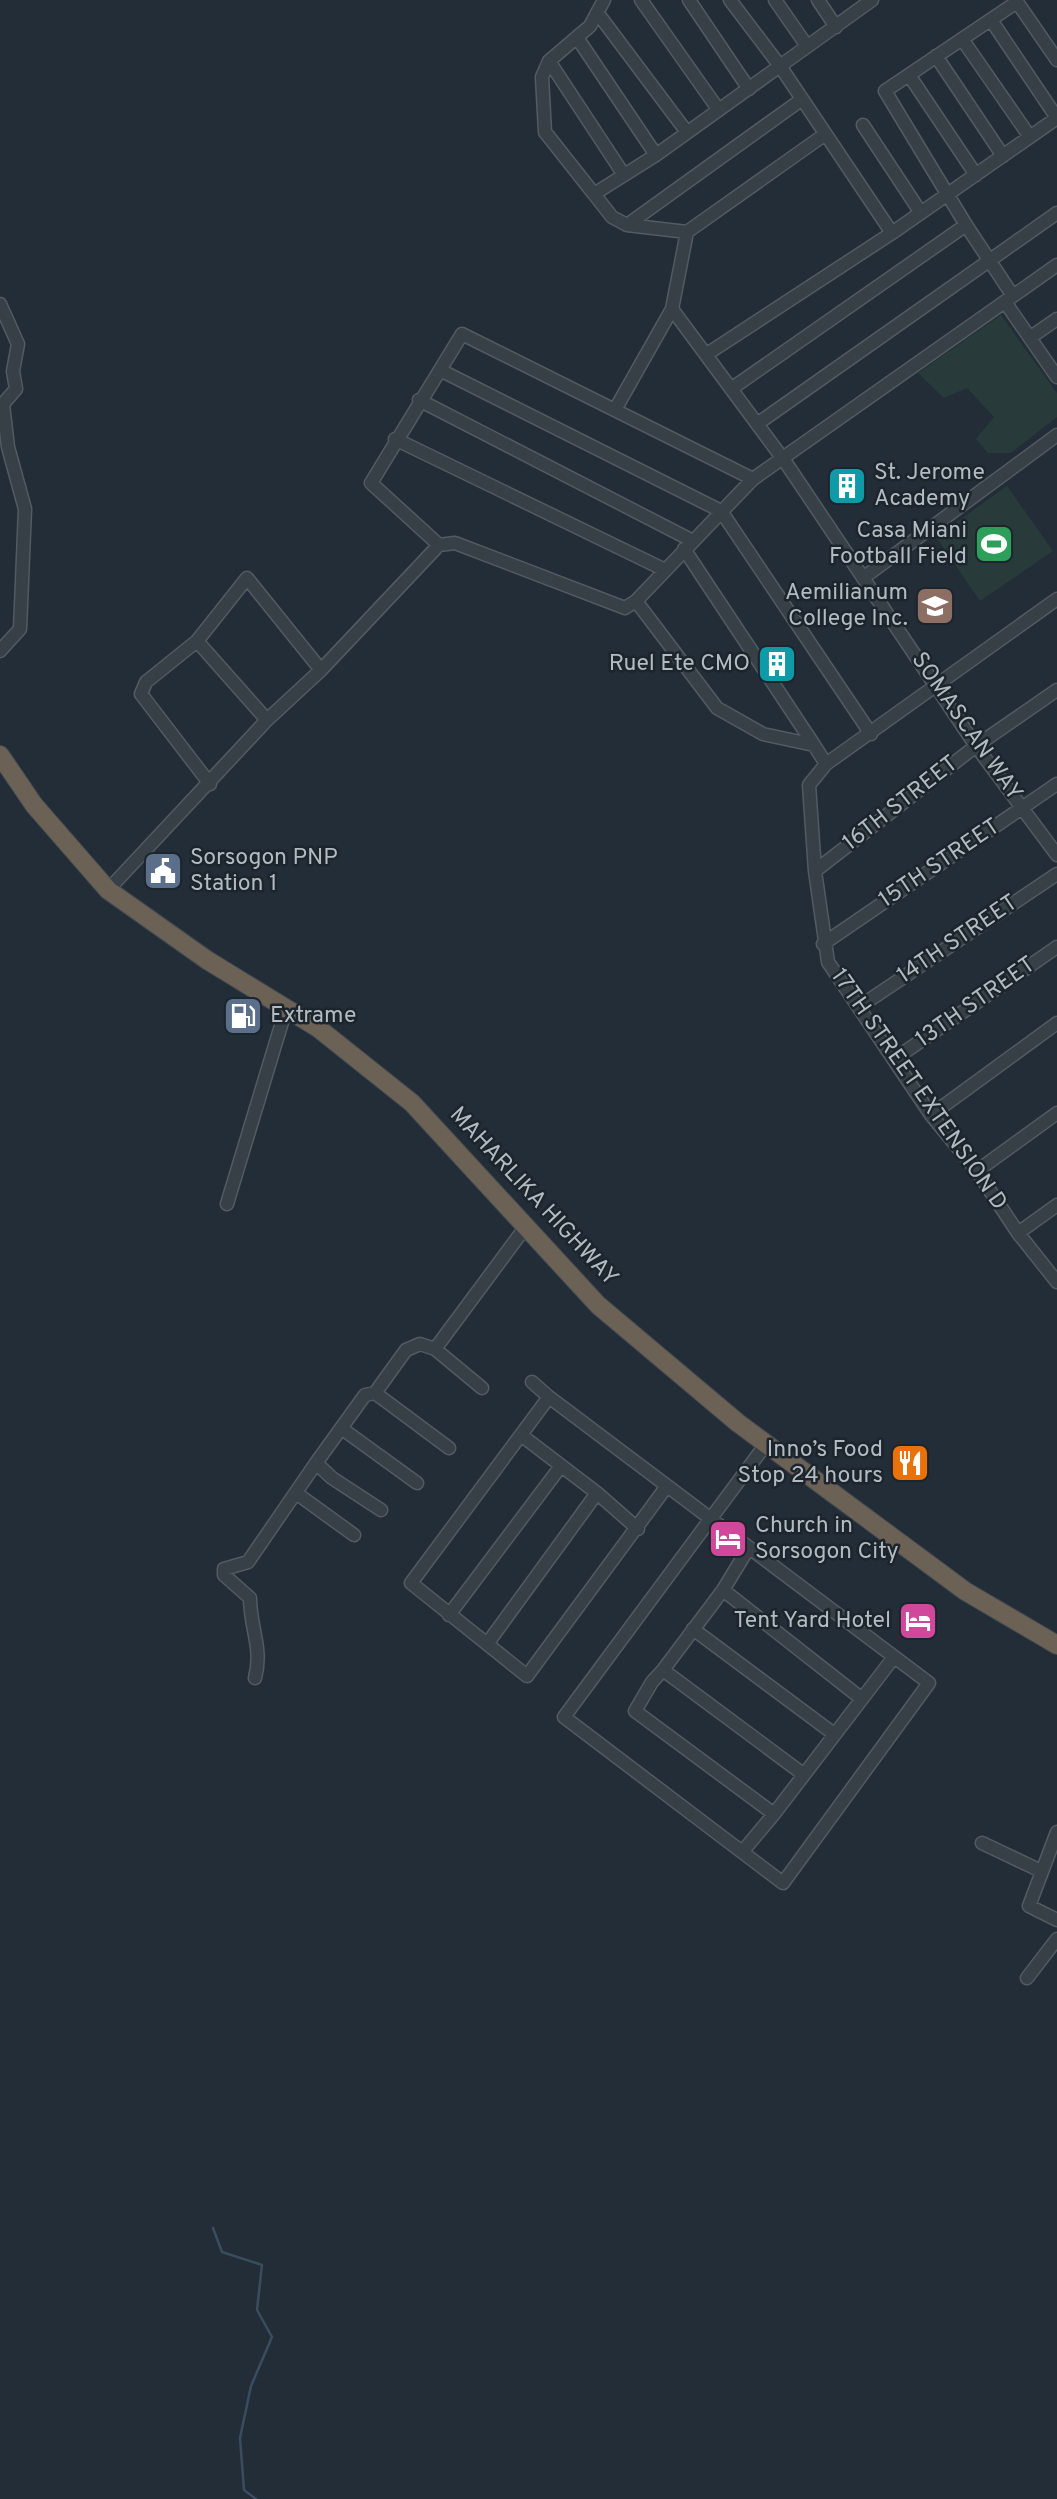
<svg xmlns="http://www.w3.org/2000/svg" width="1057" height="2499" font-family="Overpass,sans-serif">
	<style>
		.green { fill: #283b3a }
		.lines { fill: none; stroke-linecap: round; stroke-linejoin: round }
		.stream { stroke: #3a4d5e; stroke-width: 2.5 }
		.minor-casing { stroke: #525a62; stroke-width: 15 }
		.highway-casing { stroke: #424a52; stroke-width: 20 }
		.minor { stroke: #373f47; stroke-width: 12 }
		.highway { stroke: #6c6155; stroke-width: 18 }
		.labels { text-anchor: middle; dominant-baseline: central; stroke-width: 5; stroke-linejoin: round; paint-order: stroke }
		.poi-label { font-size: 23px; fill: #b2bac3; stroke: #1c242c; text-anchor: end }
		.street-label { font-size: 23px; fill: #b2bac3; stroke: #1c242c }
	</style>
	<rect width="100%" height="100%" fill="#232d37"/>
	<path class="green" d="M 1001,315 L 1057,393 L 1057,417 L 1011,453 L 988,453 L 976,439 L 994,417 L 967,388 L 944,398 L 918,373 Z
		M 1007,486 L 1053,551 L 980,601 L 936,537 Z"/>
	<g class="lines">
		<path class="stream" d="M 213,2228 L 222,2252 L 262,2265 L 257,2310 L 272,2337 L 251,2386 L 240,2438 L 244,2490 L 256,2499"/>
		<g class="minor-casing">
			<path id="minor" d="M 641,0 L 718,109
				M 689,0 L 749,89
				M 730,0 L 780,66 L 872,0
				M 775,0 L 807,46
				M 818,0 L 836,27
				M 599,15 L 686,131
				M 991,20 L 1057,118
				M 578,39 L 656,155
				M 962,39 L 1030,137
				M 936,56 L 1003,156
				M 549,61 L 624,175
				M 909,75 L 976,175
				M 863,125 L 921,213
				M 824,135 L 687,232 L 672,309 L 786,463 L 976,746 L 1057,855
				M 594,194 L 545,132 L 542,77 L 549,61 L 590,26 L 604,0
				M 627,225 L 612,217 L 594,194 L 656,155 L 780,66 L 892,233
				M 687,232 L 627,225 L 801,100
				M 1013,296 L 966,225 L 885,91 L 1017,2 L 1057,60
				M 1005,302 L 1057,377
				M 0,304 L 18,344 L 13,371 L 16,389 L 3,404 L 8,447 L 25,509 L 20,629 L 0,651
				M 1031,337 L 1057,319
				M 707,354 L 892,233 L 1057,118
				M 440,370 L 721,511 L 871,734
				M 731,389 L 966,225
				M 419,400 L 693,541
				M 616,408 L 672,309
				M 757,424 L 1057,213
				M 395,439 L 663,569
				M 439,545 L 371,483 L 462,334 L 753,479
				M 684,549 L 814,745
				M 863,578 L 1057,435
				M 1057,599 L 826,764 L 809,785 L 815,871 L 828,962 L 931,1115 L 977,1171 L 1018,1233 L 1057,1282
				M 636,601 L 717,708 L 763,734 L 814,745 L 826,764
				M 197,641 L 146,682 L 141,694 L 210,784
				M 267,720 L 197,641 L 247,578 L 321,670
				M 815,871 L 976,746 L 1057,690
				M 108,890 L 267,720 L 321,670 L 439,545 L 455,543 L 625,608 L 636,601 L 753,479 L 1057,265
				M 823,944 L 1057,784
				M 859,1007 L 1057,874
				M 896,1058 L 1057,947
				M 931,1115 L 1057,1023
				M 977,1171 L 1057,1113
				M 227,1204 L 286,1009
				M 1018,1233 L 1057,1205
				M 435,1349 L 527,1225
				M 532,1382 L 549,1397 L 929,1683 L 783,1883 L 564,1717 L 766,1444
				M 375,1393 L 365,1395 L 316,1463 L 332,1478 L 381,1510
				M 549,1397 L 411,1583 L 527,1676 L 667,1486
				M 341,1428 L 417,1483
				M 521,1435 L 597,1493 L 638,1529
				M 449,1448 L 375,1393 L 406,1350 L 420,1344 L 435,1349 L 482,1388
				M 296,1493 L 354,1535
				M 723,1590 L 862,1699
				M 449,1615 L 561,1466
				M 693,1629 L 834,1734
				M 487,1644 L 597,1493
				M 663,1670 L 723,1590 L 748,1549
				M 255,1678 C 263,1648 250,1628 250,1598 L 224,1575 L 224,1569 L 248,1562 L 316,1463
				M 803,1774 L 663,1670 L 652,1682 L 635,1711 L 774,1814 L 894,1657
				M 1057,1832 L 1029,1906 L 1057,1920
				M 982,1843 L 1041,1871
				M 743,1851 L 774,1814
				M 1027,1978 L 1057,1939"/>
		</g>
		<g class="highway-casing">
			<path id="highway" d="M 0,755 L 34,805 L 108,890 L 207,960 L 318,1028 L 412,1103 L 598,1305 L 738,1423 L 934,1568 L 965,1591 L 1057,1645"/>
		</g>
		<use href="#minor" class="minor"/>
		<use href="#highway" class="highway"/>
	</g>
	<defs>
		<g id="building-square" transform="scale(2.0125)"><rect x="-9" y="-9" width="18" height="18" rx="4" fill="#0f9aa8" stroke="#1c242c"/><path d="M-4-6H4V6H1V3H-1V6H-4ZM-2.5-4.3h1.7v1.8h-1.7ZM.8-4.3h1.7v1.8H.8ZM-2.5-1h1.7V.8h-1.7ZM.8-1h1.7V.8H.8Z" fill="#fff"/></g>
		<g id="stadium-square" transform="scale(2.0125)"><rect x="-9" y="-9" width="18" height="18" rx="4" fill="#2e9e5b" stroke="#1c242c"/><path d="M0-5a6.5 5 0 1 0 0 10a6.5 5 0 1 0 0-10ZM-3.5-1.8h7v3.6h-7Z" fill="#fff"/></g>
		<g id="school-square" transform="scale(2.0125)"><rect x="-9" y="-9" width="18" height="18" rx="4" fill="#8d6e63" stroke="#1c242c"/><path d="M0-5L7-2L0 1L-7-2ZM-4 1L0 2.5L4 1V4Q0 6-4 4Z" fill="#fff"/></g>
		<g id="civic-square" transform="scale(2.0125)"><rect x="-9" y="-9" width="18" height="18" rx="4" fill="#5c6f8a" stroke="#1c242c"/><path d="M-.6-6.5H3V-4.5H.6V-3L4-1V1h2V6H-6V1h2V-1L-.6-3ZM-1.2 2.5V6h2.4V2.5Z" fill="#fff"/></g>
		<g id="fuel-square" transform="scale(2.0125)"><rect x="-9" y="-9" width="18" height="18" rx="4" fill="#5c6f8a" stroke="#1c242c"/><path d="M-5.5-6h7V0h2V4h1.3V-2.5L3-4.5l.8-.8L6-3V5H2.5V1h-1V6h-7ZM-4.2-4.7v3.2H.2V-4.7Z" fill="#fff"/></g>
		<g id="restaurant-square" transform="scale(2.0125)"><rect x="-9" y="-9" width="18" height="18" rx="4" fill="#e8710a" stroke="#1c242c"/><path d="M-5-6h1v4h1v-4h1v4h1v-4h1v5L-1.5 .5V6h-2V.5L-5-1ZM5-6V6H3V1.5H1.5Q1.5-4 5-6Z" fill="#fff"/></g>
		<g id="hotel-square" transform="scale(2.0125)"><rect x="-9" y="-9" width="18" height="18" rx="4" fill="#d1479c" stroke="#1c242c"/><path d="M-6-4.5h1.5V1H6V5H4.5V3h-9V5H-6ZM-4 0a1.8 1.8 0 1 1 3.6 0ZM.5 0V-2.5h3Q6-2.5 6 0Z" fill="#fff"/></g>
	</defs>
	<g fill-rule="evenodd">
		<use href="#building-square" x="847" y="486"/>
		<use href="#stadium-square" x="994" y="544"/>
		<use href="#school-square" x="935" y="606"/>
		<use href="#building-square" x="777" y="664"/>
		<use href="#civic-square" x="163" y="871"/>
		<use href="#fuel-square" x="243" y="1016"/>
		<use href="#restaurant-square" x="910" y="1463"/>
		<use href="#hotel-square" x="728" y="1539"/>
		<use href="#hotel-square" x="918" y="1621"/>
	</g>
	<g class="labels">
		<g class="poi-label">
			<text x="874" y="473" text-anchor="start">St. Jerome<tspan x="874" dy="26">Academy</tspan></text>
			<text x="967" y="531">Casa Miani<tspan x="967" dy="26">Football Field</tspan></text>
			<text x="908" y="593">Aemilianum<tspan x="908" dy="26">College Inc.</tspan></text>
			<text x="750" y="664">Ruel Ete CMO</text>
			<text x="190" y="858" text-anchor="start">Sorsogon PNP<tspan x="190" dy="26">Station 1</tspan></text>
			<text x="270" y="1016" text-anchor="start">Extrame</text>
			<text x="883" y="1450">Inno’s Food<tspan x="883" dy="26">Stop 24 hours</tspan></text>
			<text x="755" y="1526" text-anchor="start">Church in<tspan x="755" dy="26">Sorsogon City</tspan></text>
			<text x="891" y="1621">Tent Yard Hotel</text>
		</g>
		<g class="street-label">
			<text transform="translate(966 727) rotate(55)">SOMASCAN WAY</text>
			<text transform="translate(901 804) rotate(-38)">16TH STREET</text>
			<text transform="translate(940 864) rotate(-34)">15TH STREET</text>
			<text transform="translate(958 940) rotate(-34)">14TH STREET</text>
			<text transform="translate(976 1003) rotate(-35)">13TH STREET</text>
			<text transform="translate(918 1090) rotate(55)">17TH STREET EXTENSION D</text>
			<text transform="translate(533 1197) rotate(47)">MAHARLIKA HIGHWAY</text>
		</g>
	</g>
</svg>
